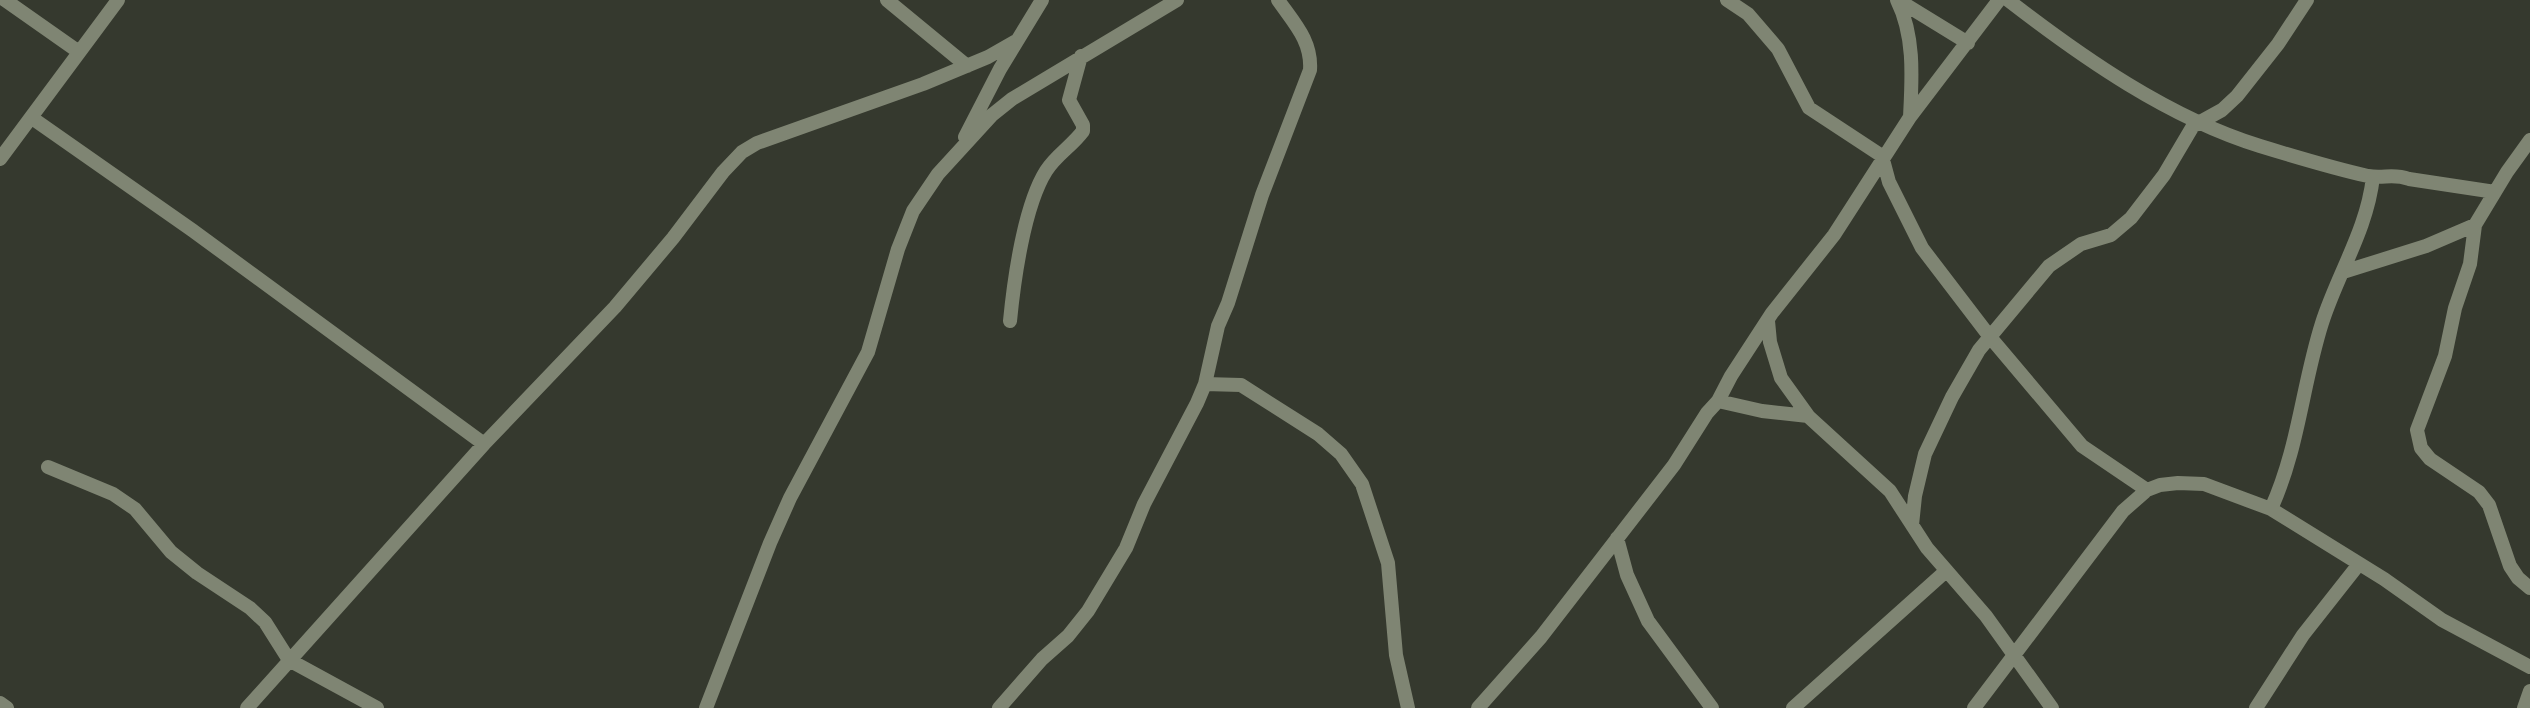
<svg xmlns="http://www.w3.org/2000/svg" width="2530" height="708" font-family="Signika,sans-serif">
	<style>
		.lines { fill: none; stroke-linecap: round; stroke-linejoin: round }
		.street { stroke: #7f8573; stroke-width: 14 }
	</style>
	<rect width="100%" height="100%" fill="#35392e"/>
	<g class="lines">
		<path class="street" d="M 5,0 L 79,52
			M 887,0 L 967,66
			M 1727,0 L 1748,14 L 1778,49 L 1809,108 L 1882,156 L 1889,182 L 1922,248 L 1990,337 L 2082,446 L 2147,490
			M 1897,0 C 1915,36 1912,78 1910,117
			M 1898,0 L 1968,43
			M 2008,0 C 2083,58 2169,118 2260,146 C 2296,157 2332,168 2368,176 C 2384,179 2392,173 2409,179 L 2495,192
			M 32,118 L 192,230 L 484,444
			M 965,137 L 1000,69 L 1042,0
			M 2530,140 L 2507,172 L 2475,225 L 2470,264 L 2455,308 L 2445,356 L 2417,430 L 2421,448 L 2430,459 L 2479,492 L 2489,505 L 2510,566 L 2518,578 L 2530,588
			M 0,159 L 118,0
			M 2343,272 L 2426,246 L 2475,225
			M 1010,321 C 1014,280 1024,206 1046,171 C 1056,155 1072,146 1083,131 L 1083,125 L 1069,100 L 1081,56
			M 1768,321 L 1770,342 L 1781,378 L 1809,417 L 1890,491 L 1927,548 L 1986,616 L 2052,708
			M 1205,384 L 1241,385 L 1318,434 L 1341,454 L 1362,484 L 1388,563 L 1396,655 L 1408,708
			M 1718,401 L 1762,411 L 1808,416
			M 48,467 L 113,494 L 135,509 L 171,552 L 197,573 L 250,608 L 265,622 L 289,660 L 377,708
			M 2271,509 C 2299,447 2302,386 2322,323 C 2338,273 2367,230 2373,177
			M 1912,525 L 1915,496 L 1925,454 L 1952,397 L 1979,350 L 2049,266 L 2081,244 L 2111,235 L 2131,218 L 2164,175 L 2193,126 L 2222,110 L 2237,96 L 2278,44 L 2307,0
			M 1617,538 L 1627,575 L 1648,621 L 1712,708
			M 0,703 L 7,708
			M 247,708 L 484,444 L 615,307 L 673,238 L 723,172 L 742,152 L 757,143 L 923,84 L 988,57 L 1016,41
			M 706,708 L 770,543 L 790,498 L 868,352 L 898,249 L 913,211 L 938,174 L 992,115 L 1012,99 L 1177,0
			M 999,708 L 1042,659 L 1068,636 L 1088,611 L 1126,548 L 1144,504 L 1197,403 L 1205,384 L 1218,326 L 1228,303 L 1262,195 L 1310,70 C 1312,41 1294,23 1278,0
			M 1478,708 L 1541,637 L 1674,465 L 1707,413 L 1718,401 L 1731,376 L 1772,313 L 1834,235 L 1910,117 L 1999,0
			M 1793,708 L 1946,571
			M 1974,708 L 2123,511 L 2147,490 L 2160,485 L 2178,483 L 2204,484 L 2271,509 L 2384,579 L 2442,620 L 2530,667
			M 2256,708 L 2303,635 L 2359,564
			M 2524,708 L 2530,691"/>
	</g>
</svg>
